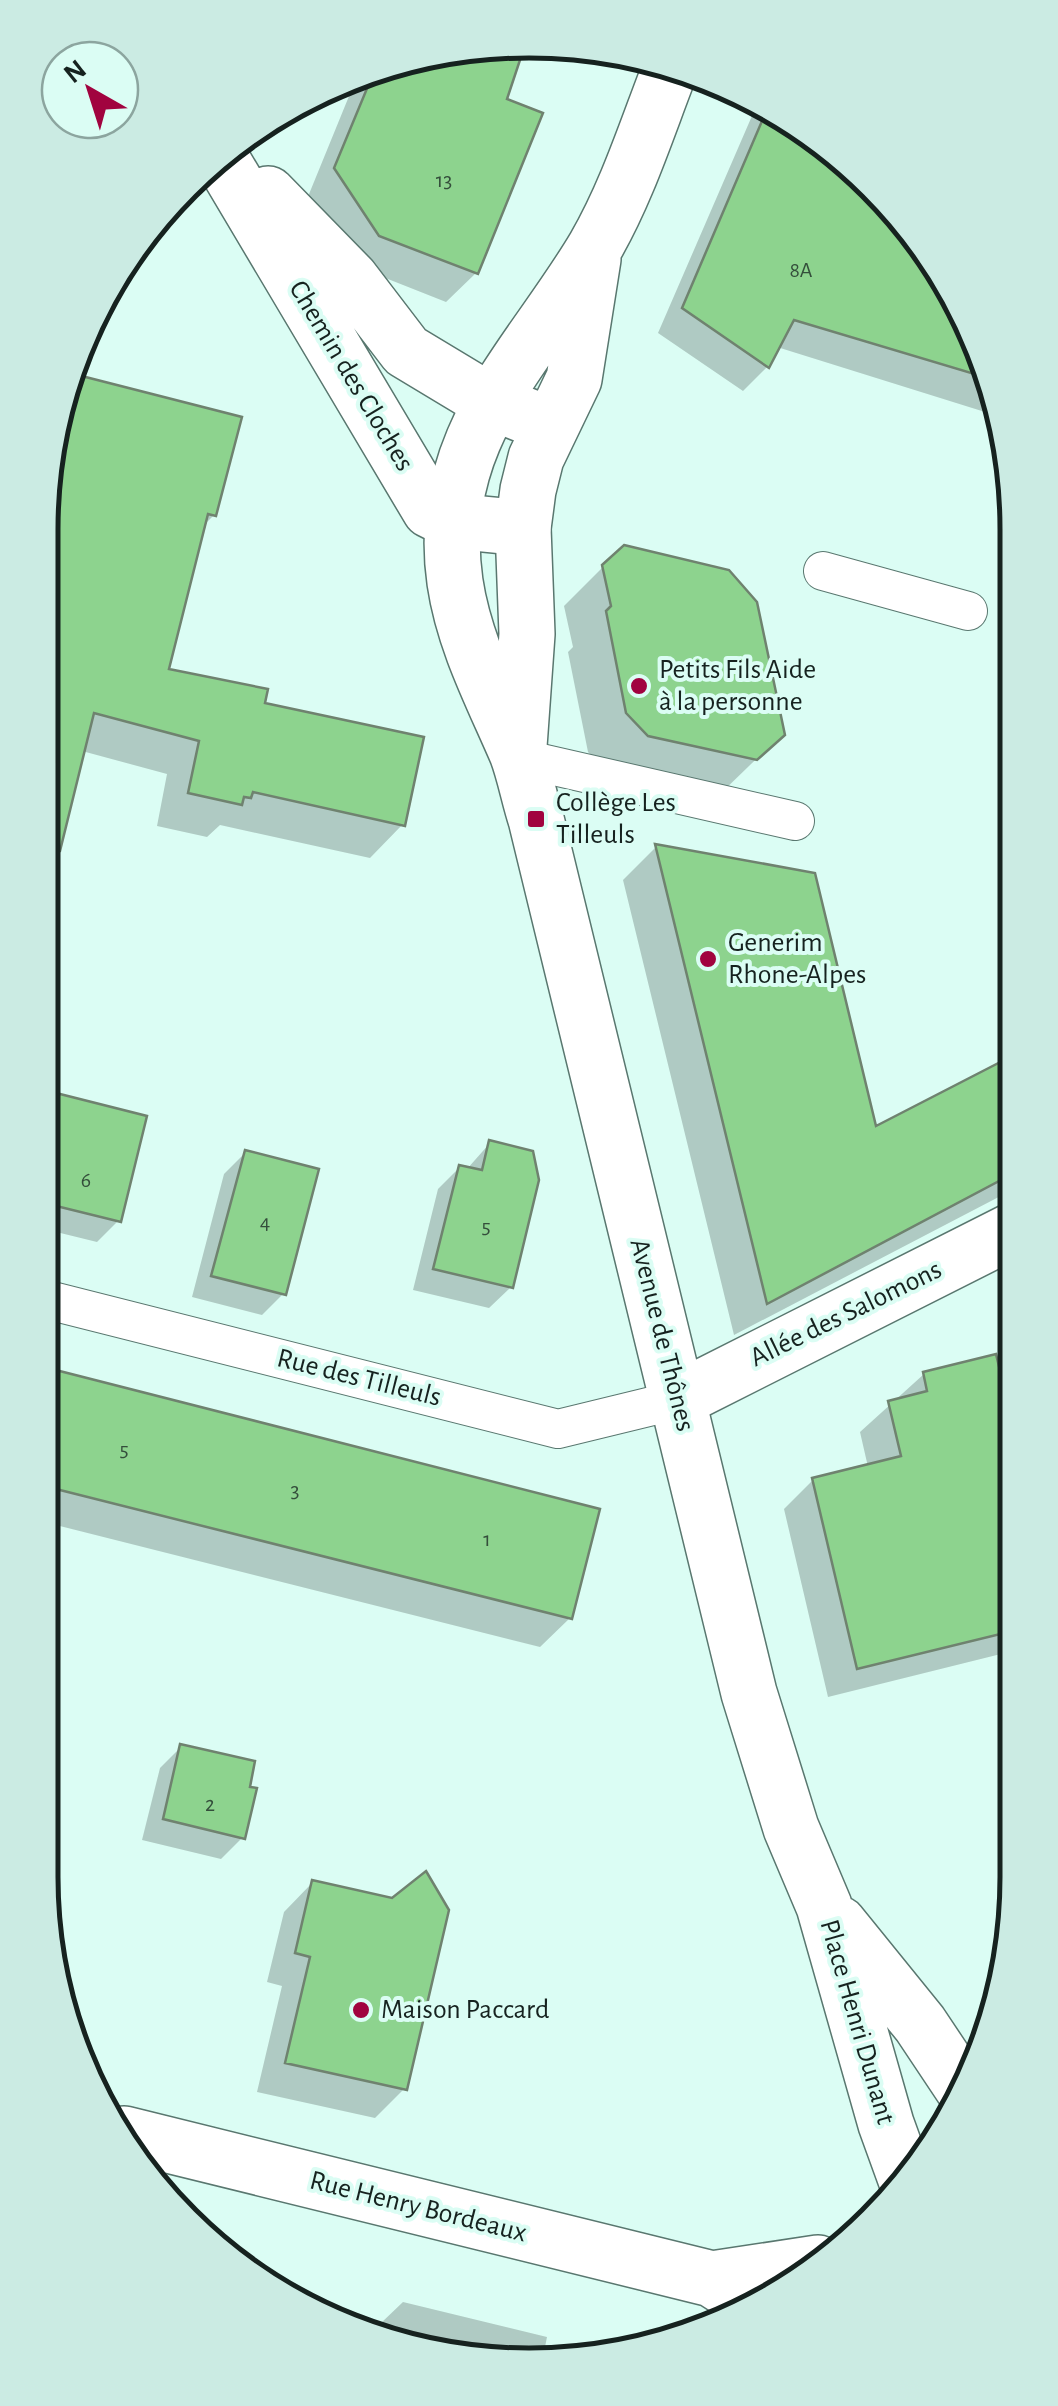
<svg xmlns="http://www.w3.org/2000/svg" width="1058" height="2406" font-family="'Alegreya Sans',sans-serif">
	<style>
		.shadow { fill: #0003 }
		.building { fill: #8dd38e; stroke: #6f826f; stroke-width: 2.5 }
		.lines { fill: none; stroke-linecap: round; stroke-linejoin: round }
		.service-casing { stroke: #59776f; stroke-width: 40 }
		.minor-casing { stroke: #59776f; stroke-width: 58 }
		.tertiary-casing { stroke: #59776f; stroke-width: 58 }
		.secondary-casing { stroke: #59776f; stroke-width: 58 }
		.service { stroke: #fff; stroke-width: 38 }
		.minor { stroke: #fff; stroke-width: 55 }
		.tertiary { stroke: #fff; stroke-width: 55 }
		.secondary { stroke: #fff; stroke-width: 55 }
		.poi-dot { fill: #a1033f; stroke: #dbfdf4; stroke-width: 4 }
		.labels { text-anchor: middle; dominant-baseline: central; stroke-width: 8; stroke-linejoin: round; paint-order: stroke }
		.number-label { font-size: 22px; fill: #344e3b }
		.street-label { font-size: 28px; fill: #16221f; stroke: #dbfdf4 }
		.poi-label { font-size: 28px; fill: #16221f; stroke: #dbfdf4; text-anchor: start }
		.rim { fill: none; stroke: #16221f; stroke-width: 5 }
	</style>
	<rect width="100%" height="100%" fill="#dbfdf4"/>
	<path class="shadow" d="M 498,41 L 523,44 L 504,100 L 476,273 L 446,302 L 350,264 L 307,199 L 356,79 Z
		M 758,102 L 801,123 L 865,182 L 863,188 L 981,341 L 1001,417 L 777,347 L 767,367 L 743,391 L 658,333 Z
		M 66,375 L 214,515 L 202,527 L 166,671 L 262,705 L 403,824 L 370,858 L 220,825 L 207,837 L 157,826 L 167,774 L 82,751 L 40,844 L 40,528 Z
		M 604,566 L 782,734 L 716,798 L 608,774 L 588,752 L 568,652 L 573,647 L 564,606 Z
		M 656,847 L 874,1130 L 1016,1055 L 1016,1188 L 734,1335 L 623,880 Z
		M 57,1096 L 118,1221 L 97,1242 L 40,1228 L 40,1113 Z
		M 490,1143 L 511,1287 L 489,1308 L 413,1290 L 438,1189 L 459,1168 L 467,1169 Z
		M 246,1152 L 284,1293 L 262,1315 L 192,1297 L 224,1174 Z
		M 40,1369 L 570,1618 L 540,1647 L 40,1521 Z
		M 924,1374 L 1011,1431 L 1017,1429 L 1017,1650 L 828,1697 L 784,1509 L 813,1480 L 868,1467 L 860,1432 Z
		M 181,1747 L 242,1838 L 221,1859 L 142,1840 L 160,1768 Z
		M 313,1882 L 404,2089 L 375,2118 L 257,2092 L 282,1986 L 267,1982 L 284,1912 Z
		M 1002,1972 L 995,2016 L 988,2014 Z
		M 289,2302 L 381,2323 L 403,2302 L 547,2337 L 543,2357 L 434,2357 Z"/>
	<path class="building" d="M 498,41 L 525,45 L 507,99 L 543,113 L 478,274 L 379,236 L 334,168 L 373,74 Z
		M 768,107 L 801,123 L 917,231 L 981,341 L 991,379 L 794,320 L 769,368 L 682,308 Z
		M 66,372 L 242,417 L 216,516 L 208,514 L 169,669 L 268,689 L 265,703 L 424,737 L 405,826 L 253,792 L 251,798 L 244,797 L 242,805 L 188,793 L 199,741 L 94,713 L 60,851 L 40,849 L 40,530 L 54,473 L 49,472 Z
		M 624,545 L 729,570 L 757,602 L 785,735 L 757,760 L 648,736 L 626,713 L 606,611 L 611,606 L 602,565 Z
		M 655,844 L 815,873 L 876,1126 L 1016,1054 L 1016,1172 L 767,1304 Z
		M 56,1093 L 147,1116 L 121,1222 L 40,1202 L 40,1157 Z
		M 489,1140 L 533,1151 L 539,1180 L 513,1288 L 433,1269 L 459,1165 L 482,1170 Z
		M 245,1150 L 319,1169 L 286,1295 L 211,1276 Z
		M 996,1354 L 1017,1442 L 1017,1630 L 857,1669 L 812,1478 L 901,1456 L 888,1401 L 927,1391 L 923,1372 Z
		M 40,1366 L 600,1509 L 572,1619 L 40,1485 Z
		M 180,1744 L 255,1761 L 250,1787 L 257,1788 L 245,1839 L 163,1819 Z
		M 426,1871 L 449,1910 L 407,2090 L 285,2063 L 310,1957 L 295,1953 L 312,1880 L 392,1898 Z"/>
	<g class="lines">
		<g class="service-casing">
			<path id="service" d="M 823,571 L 968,611
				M 519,758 L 795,821
				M 40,1298 L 558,1429 L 677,1400"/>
		</g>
		<g class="minor-casing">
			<path id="minor" d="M 677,1400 L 1016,1229
				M 124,2134 L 712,2279 L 756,2307
				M 712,2279 L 818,2263"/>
		</g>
		<g class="tertiary-casing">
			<path id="tertiary" d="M 222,160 L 430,510 L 452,521 L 523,528
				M 268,194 L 351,279 L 406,351 L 489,401 L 550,425"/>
		</g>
		<g class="secondary-casing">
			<path id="secondary" d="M 672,64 C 648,125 628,190 595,247 C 529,358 434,438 455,582 C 464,643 493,697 517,753 C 525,774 529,798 536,819 L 749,1693 L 791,1828 L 824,1906 L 886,2124 L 907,2182
				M 519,746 L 527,634 L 523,528 L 528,490 L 536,458 L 574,379 L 593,259
				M 839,1924 L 920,2024 L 962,2087"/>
		</g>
		<use href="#service" class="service"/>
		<use href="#minor" class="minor"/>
		<use href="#tertiary" class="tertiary"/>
		<use href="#secondary" class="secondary"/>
	</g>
	<g class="poi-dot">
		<circle cx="639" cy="686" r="10"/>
		<rect x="526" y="809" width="20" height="20" rx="5"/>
		<circle cx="708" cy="959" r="10"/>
		<circle cx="361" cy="2010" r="10"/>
	</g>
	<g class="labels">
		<g class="number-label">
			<text x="444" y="180">13</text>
			<text x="801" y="270">8A</text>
			<text x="86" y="1180">6</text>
			<text x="265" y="1222">4</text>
			<text x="486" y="1226">5</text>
			<text x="124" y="1449">5</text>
			<text x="295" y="1490">3</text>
			<text x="487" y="1539">1</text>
			<text x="210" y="1804">2</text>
		</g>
		<g class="street-label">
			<text transform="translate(351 376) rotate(59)">Chemin des Cloches</text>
			<text transform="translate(846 1314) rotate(-26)">Allée des Salomons</text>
			<text transform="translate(662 1335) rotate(76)">Avenue de Thônes</text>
			<text transform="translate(359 1378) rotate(14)">Rue des Tilleuls</text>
			<text transform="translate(857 2022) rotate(74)">Place Henri Dunant</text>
			<text transform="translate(418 2207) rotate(14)">Rue Henry Bordeaux</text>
		</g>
		<g class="poi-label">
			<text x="659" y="670">Petits Fils Aide<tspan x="659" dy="32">à la personne</tspan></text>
			<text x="556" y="803">Collège Les<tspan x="556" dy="32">Tilleuls</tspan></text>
			<text x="728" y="943">Generim<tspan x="728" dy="32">Rhone-Alpes</tspan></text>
			<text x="381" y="2010">Maison Paccard</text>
		</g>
	</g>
	<path d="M0 0H1058V2406H0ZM529 58H529A471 471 0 0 1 1000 529V1877A471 471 0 0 1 529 2348H529A471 471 0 0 1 58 1877V529A471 471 0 0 1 529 58Z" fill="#cbebe3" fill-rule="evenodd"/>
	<path class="rim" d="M529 58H529A471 471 0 0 1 1000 529V1877A471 471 0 0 1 529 2348H529A471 471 0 0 1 58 1877V529A471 471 0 0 1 529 58Z"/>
	<g transform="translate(90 90) rotate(321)"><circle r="48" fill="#dbfdf4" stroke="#8ca59f" stroke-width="2.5"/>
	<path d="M0-8L18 38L0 25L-18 38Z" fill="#a1033f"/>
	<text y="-15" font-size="28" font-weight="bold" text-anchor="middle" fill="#16221f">N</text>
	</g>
</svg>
